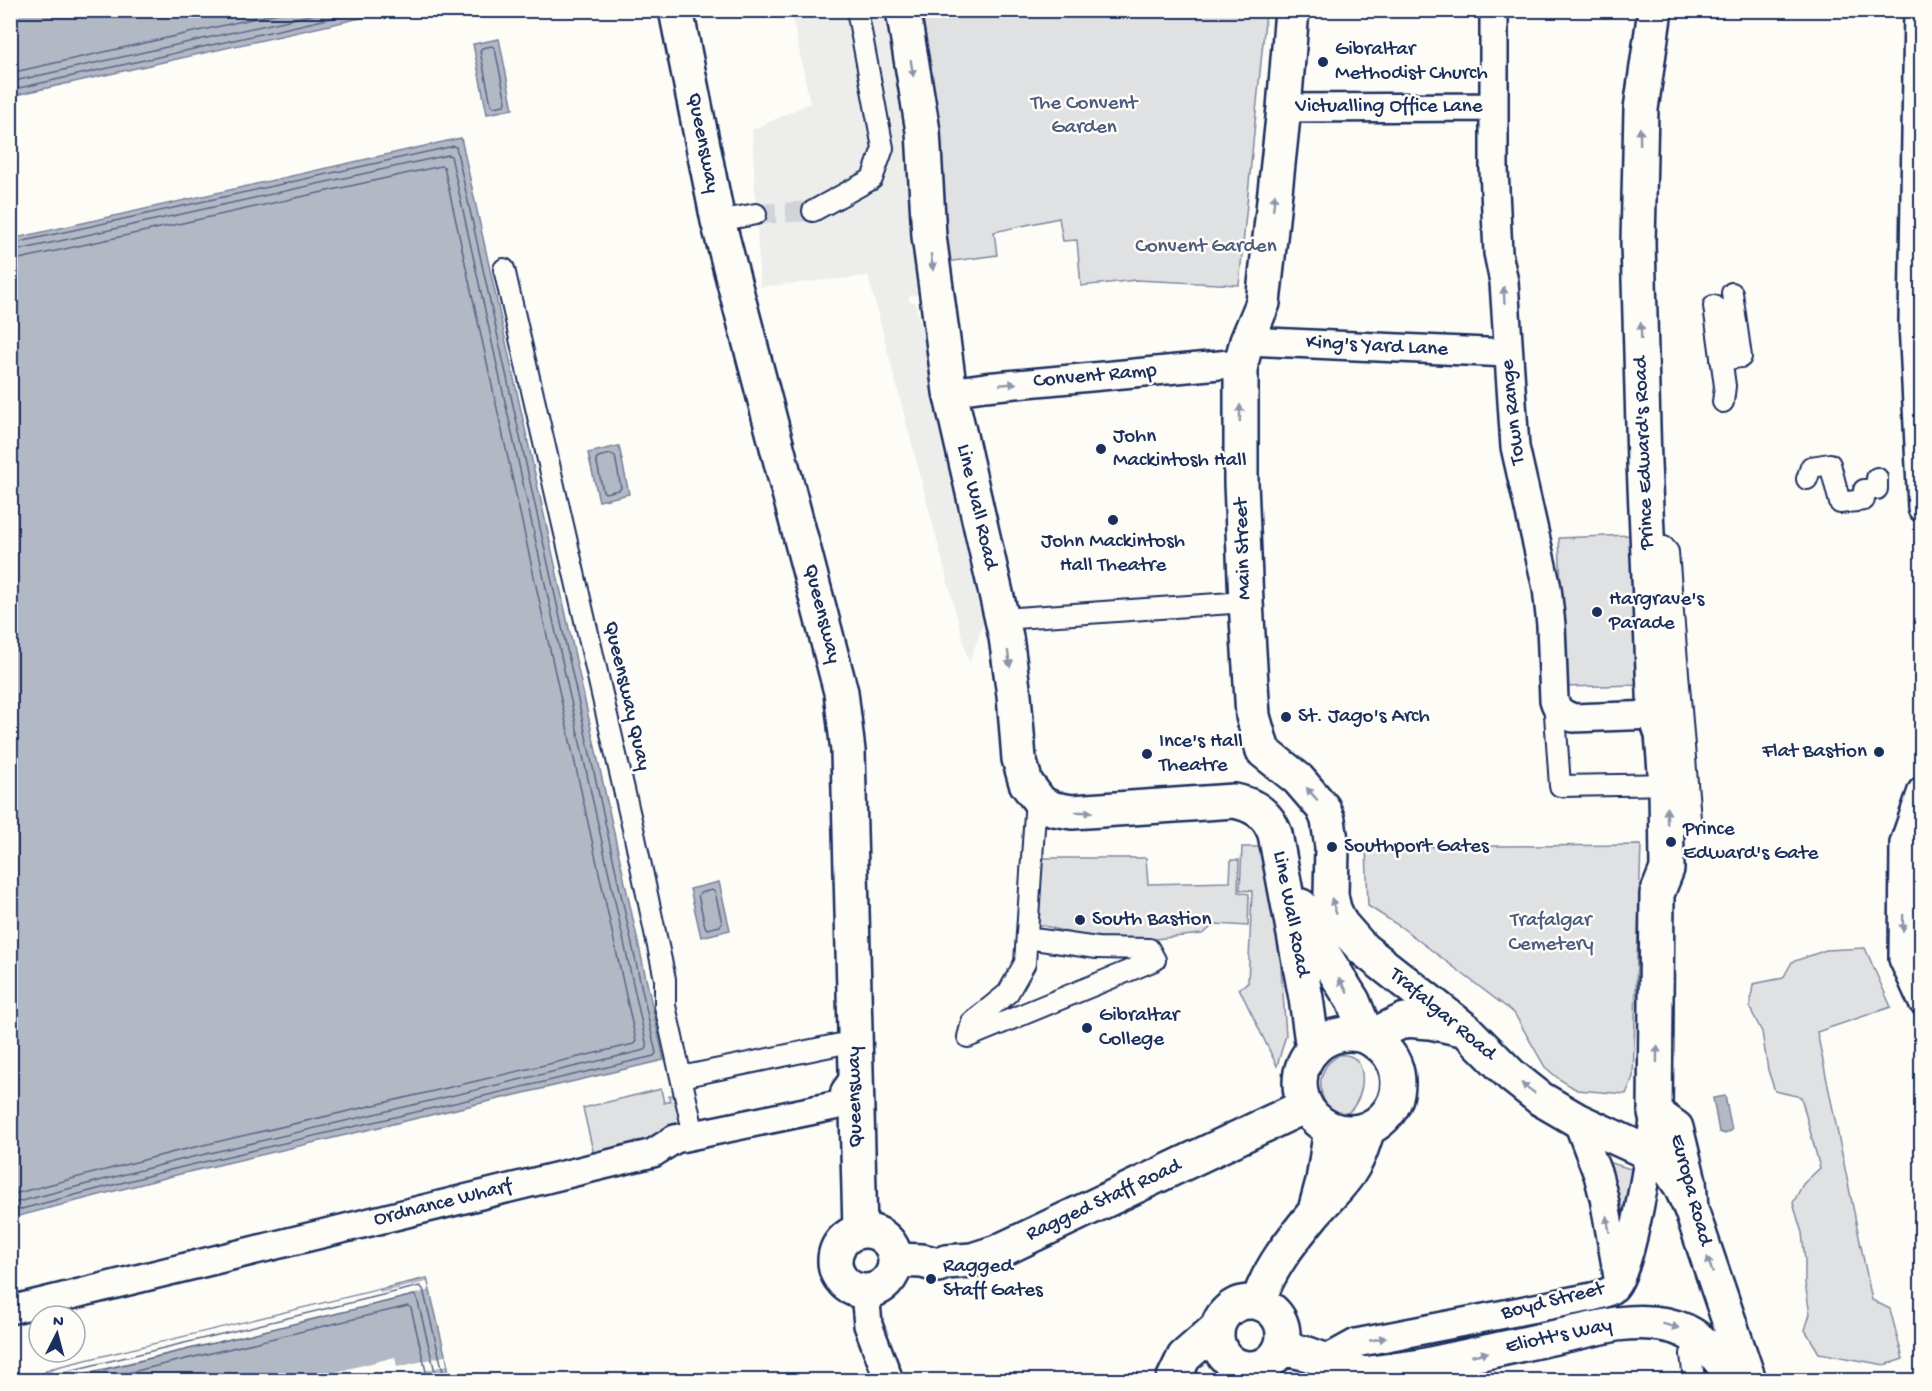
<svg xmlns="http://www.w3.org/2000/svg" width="1932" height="1391" font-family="'Gochi Hand',sans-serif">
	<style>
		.built { fill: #edeeec }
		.green { fill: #e0e1e3; stroke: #7e88a0; stroke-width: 1.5 }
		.water { fill: #b3b8c5; stroke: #76819c; stroke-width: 1.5 }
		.pier { fill: #fdfcf7 }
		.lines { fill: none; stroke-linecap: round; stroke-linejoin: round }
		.shore { stroke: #586687; stroke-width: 1.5 }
		.pedestrian-tunnel { stroke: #d0d3d8; stroke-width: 20; stroke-dasharray: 20 10; stroke-linecap: butt }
		.pedestrian-casing { stroke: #1b2f5e; stroke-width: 24 }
		.minor-casing { stroke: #1b2f5e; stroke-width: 32 }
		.tertiary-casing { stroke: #1b2f5e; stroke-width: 38 }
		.secondary-casing { stroke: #1b2f5e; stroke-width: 38 }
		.primary-casing { stroke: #1b2f5e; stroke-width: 38 }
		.pedestrian { stroke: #fdfcf7; stroke-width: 20 }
		.minor { stroke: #fdfcf7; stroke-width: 27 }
		.tertiary { stroke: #fdfcf7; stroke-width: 33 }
		.secondary { stroke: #fdfcf7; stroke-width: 33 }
		.primary { stroke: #fdfcf7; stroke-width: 33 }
		.oneway { fill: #8c96aa }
		.poi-dot { fill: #1b2f5e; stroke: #fdfcf7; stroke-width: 2 }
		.labels { text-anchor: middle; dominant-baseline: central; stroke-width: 5; stroke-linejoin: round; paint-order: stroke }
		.poi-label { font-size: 21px; fill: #1b2f5e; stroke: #fdfcf7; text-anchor: start }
		.park-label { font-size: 21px; fill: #4c5c7f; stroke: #fdfcf7 }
		.street-label { font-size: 21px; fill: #1b2f5e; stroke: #fdfcf7 }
	</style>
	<rect width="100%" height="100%" fill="#fdfcf7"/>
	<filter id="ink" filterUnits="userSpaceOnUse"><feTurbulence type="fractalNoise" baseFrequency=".0167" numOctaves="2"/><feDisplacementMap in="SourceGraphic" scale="12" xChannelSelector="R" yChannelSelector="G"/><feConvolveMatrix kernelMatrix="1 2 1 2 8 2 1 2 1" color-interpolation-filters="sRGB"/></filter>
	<g filter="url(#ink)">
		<path class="built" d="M 791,11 L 889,11 L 911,115 L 925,293 L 909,296 L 909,302 L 915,302 L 990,605 L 969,663 L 868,276 L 760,287 L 752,130 L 810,103 Z"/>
		<path class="green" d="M 915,11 L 1266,11 L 1239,285 L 1136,280 L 1081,286 L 1077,240 L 1063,241 L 1059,218 L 994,232 L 997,255 L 946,262 Z
			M 1630,535 L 1636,685 L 1565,687 L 1559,538 Z
			M 1641,845 L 1633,1077 L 1626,1094 L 1577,1090 L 1559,1079 L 1545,1067 L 1514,1013 L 1401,927 L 1368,906 L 1366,847 Z
			M 1242,847 L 1272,847 L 1286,1035 L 1277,1066 L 1239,988 L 1248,983 L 1252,891 L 1240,890 Z
			M 1040,858 L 1146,858 L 1148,884 L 1230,882 L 1231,860 L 1239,860 L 1238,892 L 1249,894 L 1248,926 L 1216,924 L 1202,934 L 1154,939 L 1097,940 L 1037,924 Z
			M 1865,948 L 1891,1007 L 1817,1032 L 1872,1300 L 1890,1309 L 1903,1359 L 1885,1365 L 1819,1353 L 1805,1330 L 1810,1314 L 1805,1283 L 1805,1261 L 1802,1233 L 1793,1203 L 1803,1184 L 1820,1168 L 1801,1097 L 1775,1091 L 1768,1070 L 1762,1032 L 1750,1008 L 1753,984 L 1783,978 L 1792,962 L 1826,950 Z
			M 1339,1055 C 1372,1051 1366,1102 1346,1114 C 1323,1116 1315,1085 1325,1068 C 1328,1062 1333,1059 1339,1055 Z
			M 661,1089 L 664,1103 L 670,1101 L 669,1096 L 676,1094 L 682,1123 L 669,1126 L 654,1141 L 594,1155 L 583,1108 Z
			M 1608,1162 L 1634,1170 L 1628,1218 L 1621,1217 Z"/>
		<path class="water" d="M 388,11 L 388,12 L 11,96 L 11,11 Z
			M 499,39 L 513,109 L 487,114 L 473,44 Z
			M 461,138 L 664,1060 L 180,1174 L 11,1218 L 11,239 Z
			M 619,446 L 629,494 L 599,501 L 588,453 Z
			M 719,882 L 730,930 L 701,937 L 690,889 Z
			M 1725,1096 L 1732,1130 L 1725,1134 L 1719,1132 L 1713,1098 Z
			M 427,1278 L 451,1380 L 39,1380 L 41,1375 L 49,1369 Z"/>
		<path class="pier" d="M 427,1282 L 429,1290 L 382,1303 L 61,1378 L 58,1380 L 42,1380 L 56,1368 L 379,1290 L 380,1293 Z
			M 445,1356 L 447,1365 L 400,1377 L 401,1380 L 379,1380 L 377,1373 L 345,1380 L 330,1380 L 328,1374 L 395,1357 L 397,1367 Z"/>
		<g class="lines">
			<path class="shore" d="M 492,46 L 495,49 L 506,102 L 504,105 L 494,107 L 491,104 L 480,51 L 482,48 Z
				M 10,73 L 292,10
				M 10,82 L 333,10
				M 10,90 L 368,10
				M 10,244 L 454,146 L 456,147 L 656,1053 L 654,1056 L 178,1168 L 10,1212
				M 10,252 L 448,155 L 451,156 L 647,1047 L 645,1050 L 176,1161 L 10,1204
				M 10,261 L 441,166 L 444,167 L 636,1041 L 634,1044 L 174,1152 L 10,1195
				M 611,454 L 615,456 L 621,488 L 619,490 L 605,493 L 603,491 L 596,459 L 598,457 Z
				M 712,890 L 715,892 L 722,923 L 720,926 L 707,929 L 705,926 L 698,895 L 700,893 Z
				M 45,1380 L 52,1375 L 420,1286 L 423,1289 L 445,1380
				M 60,1380 L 414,1295 L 417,1298 L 437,1380
				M 98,1380 L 408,1306 L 411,1308 L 428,1380"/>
			<path class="pedestrian-tunnel" d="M 756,214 L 813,211"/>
			<g class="pedestrian-casing">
				<path id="pedestrian" d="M 813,211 L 872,179 L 883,148 L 857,10
					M 718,221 L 756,214
					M 504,269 L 634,833 L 665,979 L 665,1006 L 694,1135
					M 1714,306 L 1725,386 L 1723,402
					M 1721,360 L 1741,357 L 1732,293
					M 1807,479 L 1811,467 L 1830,464 L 1840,503 L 1864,500 L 1864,490 L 1877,489 L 1877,478
					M 1648,547 L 1664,547 L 1668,552 L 1690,819
					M 1002,619 L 1246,602
					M 1554,700 L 1560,786 L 1676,784
					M 1027,938 L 1097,948 L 1149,949 L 1155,960 L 968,1037 L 972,1022 L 1008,993 L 1025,963 L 1036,798
					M 681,1077 L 855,1041
					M 1691,1354 L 1694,1380"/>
			</g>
			<g class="minor-casing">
				<path id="minor" d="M 1494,10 L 1494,169 L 1498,253 L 1504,282 L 1515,447 L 1547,588 L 1551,625 L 1554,700 C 1557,711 1563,714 1573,718 L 1655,715
					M 1918,10 L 1913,322 L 1922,508
					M 1284,108 L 1494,107
					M 1247,341 L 1508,353
					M 950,392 L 985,387 L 1241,363
					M 1922,791 L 1904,843 L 1903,959 L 1922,1001
					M 1577,1120 L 1598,1175 L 1604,1198 L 1618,1277
					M 865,1292 L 868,1325 L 889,1380
					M 10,1310 L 653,1153 L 675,1139 L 843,1104 L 845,1091 L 855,1077
					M 1325,1360 L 1356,1343 L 1592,1297 C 1600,1295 1608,1293 1614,1288 C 1632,1272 1651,1143 1655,1113"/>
			</g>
			<g class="tertiary-casing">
				<path id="tertiary" d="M 903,10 L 923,131 L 929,236 L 950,392 L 1006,637 L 1014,695 L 1019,759 L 1026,783 L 1041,803 L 1054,809 L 1072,812 L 1234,801 C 1255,805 1268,814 1275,834 L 1306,998 L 1313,1050
					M 1292,10 L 1284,108 L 1263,303 L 1247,341 L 1241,363 L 1241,483 L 1246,602 L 1253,716 L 1263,751 L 1298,779 L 1323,808 L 1328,820 L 1332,847 L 1331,895 L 1334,909 L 1341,924 L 1363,949 L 1466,1030
					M 1655,10 L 1641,109 L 1638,243 L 1644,463 L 1655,715 L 1662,734 L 1666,784 L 1667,869 L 1657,894 L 1655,1113 L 1676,1128 L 1689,1181 L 1691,1209
					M 1301,906 L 1315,940 L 1353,1001 L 1368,1038"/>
			</g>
			<g class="secondary-casing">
				<path id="secondary" d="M1300 1083a49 49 0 1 1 98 0a49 49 0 1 1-98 0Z
					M 1376,1043 L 1384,1030 L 1405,1020 L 1430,1022 L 1466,1030 L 1512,1076 L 1541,1099 L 1577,1120 L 1649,1153 L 1665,1163 L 1680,1185 L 1691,1209 L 1749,1380
					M 1316,1207 L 1323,1181 L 1331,1129
					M 896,1260 L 922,1261 L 938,1265 L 946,1262 L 972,1260 L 997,1252 L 1305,1106
					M1217 1335a33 33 0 1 1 66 0a33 33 0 1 1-66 0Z
					M 1258,1303 C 1268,1269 1292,1240 1314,1213 C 1328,1197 1345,1182 1355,1163 C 1361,1153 1364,1140 1368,1129
					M 1282,1348 L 1308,1354 L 1363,1374 L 1422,1366 L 1616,1324 C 1674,1317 1703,1331 1734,1380
					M 1173,1380 L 1184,1357 L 1217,1328"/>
			</g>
			<g class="primary-casing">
				<path id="primary" d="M 676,10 L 718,221 L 841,692 L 848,751 L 860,1231
					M835 1261a30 30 0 1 1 60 0a30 30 0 1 1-60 0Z"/>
			</g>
			<use href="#pedestrian" class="pedestrian"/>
			<use href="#minor" class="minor"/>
			<use href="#tertiary" class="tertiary"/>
			<use href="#secondary" class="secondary"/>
			<use href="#primary" class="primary"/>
		</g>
		<defs><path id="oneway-solid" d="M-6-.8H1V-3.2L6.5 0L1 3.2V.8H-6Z" transform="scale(1.5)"/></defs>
		<g class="oneway">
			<use href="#oneway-solid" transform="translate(912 68) rotate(81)"/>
			<use href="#oneway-solid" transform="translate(1640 136) rotate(-91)"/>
			<use href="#oneway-solid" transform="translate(1274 202) rotate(-84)"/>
			<use href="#oneway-solid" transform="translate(932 262) rotate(82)"/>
			<use href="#oneway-solid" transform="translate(1504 295) rotate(-93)"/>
			<use href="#oneway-solid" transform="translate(1641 331) rotate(-92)"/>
			<use href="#oneway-solid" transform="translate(1008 384) rotate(-5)"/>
			<use href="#oneway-solid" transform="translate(1240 413) rotate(-89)"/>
			<use href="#oneway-solid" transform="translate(1009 659) rotate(82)"/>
			<use href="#oneway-solid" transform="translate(1312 794) rotate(-131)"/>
			<use href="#oneway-solid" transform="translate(1084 812)"/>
			<use href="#oneway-solid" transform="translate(1667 816) rotate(-91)"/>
			<use href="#oneway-solid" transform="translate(1334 906) rotate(-107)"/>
			<use href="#oneway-solid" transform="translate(1903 923) rotate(91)"/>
			<use href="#oneway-solid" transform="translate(1343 985) rotate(-123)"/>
			<use href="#oneway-solid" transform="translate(1657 1054) rotate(-89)"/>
			<use href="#oneway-solid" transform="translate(1528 1088) rotate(-143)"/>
			<use href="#oneway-solid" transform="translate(1608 1224) rotate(-100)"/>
			<use href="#oneway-solid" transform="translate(1710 1265) rotate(-109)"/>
			<use href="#oneway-solid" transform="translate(1671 1326) rotate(15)"/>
			<use href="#oneway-solid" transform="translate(1378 1339) rotate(-11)"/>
			<use href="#oneway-solid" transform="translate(1480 1354) rotate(-12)"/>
		</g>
	</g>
	<g class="poi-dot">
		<circle cx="1323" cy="62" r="6"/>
		<circle cx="1101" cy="449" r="6"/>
		<circle cx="1113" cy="520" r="6"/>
		<circle cx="1597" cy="612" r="6"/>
		<circle cx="1286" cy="717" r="6"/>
		<circle cx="1879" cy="752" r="6"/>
		<circle cx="1147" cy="754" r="6"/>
		<circle cx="1671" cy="842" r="6"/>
		<circle cx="1332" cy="847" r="6"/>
		<circle cx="1080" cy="920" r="6"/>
		<circle cx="1087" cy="1028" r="6"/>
		<circle cx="931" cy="1279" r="6"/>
	</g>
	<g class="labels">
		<g class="poi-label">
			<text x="1335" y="50">Gibraltar<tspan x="1335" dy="24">Methodist Church</tspan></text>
			<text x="1113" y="437">John<tspan x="1113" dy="24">Mackintosh Hall</tspan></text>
			<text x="1113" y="542" text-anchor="middle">John Mackintosh<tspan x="1113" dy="24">Hall Theatre</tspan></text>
			<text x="1609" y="600">Hargrave's<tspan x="1609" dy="24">Parade</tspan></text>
			<text x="1298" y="717">St. Jago's Arch</text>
			<text x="1159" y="742">Ince's Hall<tspan x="1159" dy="24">Theatre</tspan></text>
			<text x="1867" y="752" text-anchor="end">Flat Bastion</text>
			<text x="1683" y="830">Prince<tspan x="1683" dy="24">Edward's Gate</tspan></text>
			<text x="1344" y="847">Southport Gates</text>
			<text x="1092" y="920">South Bastion</text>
			<text x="1099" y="1016">Gibraltar<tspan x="1099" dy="24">College</tspan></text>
			<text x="943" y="1267">Ragged<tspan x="943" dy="24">Staff Gates</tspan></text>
		</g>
		<g class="park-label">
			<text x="1084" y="104">The Convent<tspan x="1084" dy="24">Garden</tspan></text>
			<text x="1206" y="247">Convent Garden</text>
			<text x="1551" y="921">Trafalgar<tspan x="1551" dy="24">Cemetery</tspan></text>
		</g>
		<g class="street-label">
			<text x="1389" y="107">Victualling Office Lane</text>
			<text transform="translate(702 143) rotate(79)">Queensway</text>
			<text transform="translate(1377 347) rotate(3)">King's Yard Lane</text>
			<text transform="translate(1095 377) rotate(-5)">Convent Ramp</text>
			<text transform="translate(1514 412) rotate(-96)">Town Range</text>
			<text transform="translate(1645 453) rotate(-92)">Prince Edward's Road</text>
			<text transform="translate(976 507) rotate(77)">Line Wall Road</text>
			<text transform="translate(1244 549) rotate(-92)">Main Street</text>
			<text transform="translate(821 614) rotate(76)">Queensway</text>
			<text transform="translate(626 696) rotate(77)">Queensway Quay</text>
			<text transform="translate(1290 914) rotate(79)">Line Wall Road</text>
			<text transform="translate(1442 1015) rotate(40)">Trafalgar Road</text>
			<text transform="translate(856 1097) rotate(-91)">Queensway</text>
			<text transform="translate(1690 1190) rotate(75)">Europa Road</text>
			<text transform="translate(1104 1201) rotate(-25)">Ragged Staff Road</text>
			<text transform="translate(443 1204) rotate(-14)">Ordnance Wharf</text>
			<text transform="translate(1553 1302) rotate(-14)">Boyd Street</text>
			<text transform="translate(1559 1337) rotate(-12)">Eliott's Way</text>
		</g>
	</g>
	<rect width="1932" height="1391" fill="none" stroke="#fdfcf7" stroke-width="36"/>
	<rect x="18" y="18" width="1896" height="1355" fill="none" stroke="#1b2f5e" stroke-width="2" filter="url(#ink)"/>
	<g transform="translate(57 1334) rotate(6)"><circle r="28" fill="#fdfcf7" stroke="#a3aaba" stroke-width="1.5"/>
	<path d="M0-4.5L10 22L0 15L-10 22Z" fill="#1b2f5e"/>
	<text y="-9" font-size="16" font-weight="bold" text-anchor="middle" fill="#1b2f5e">N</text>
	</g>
</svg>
